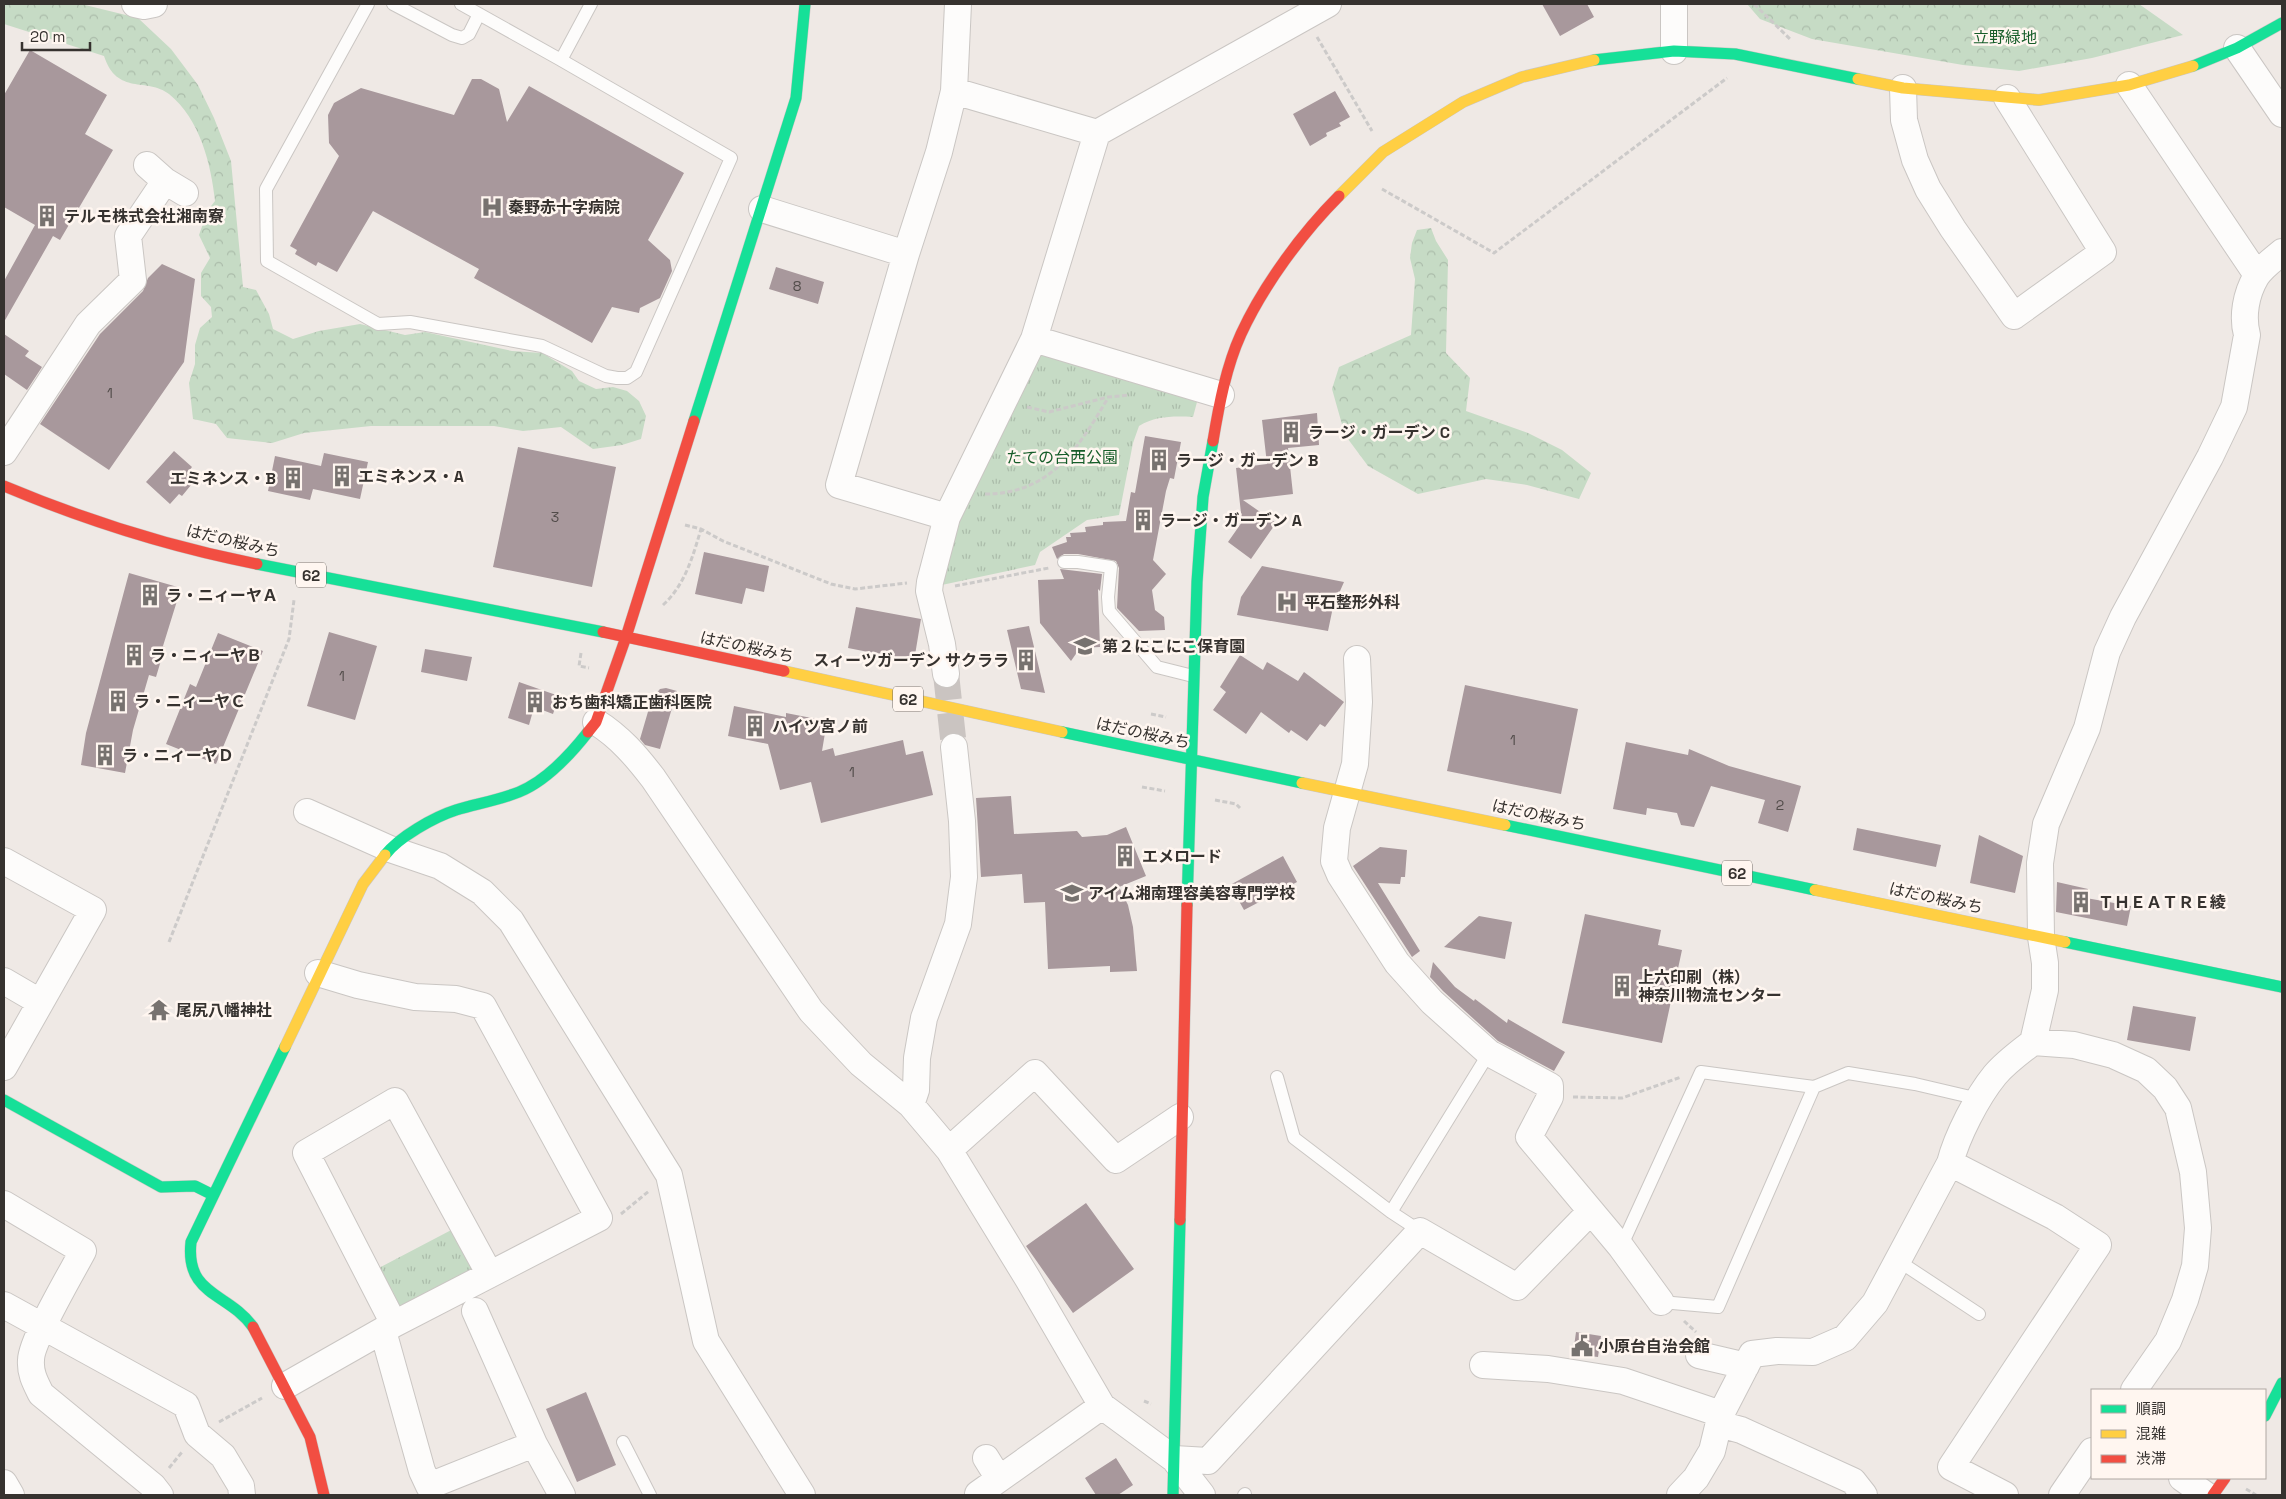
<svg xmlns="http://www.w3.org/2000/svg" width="2286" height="1499" font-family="'Space Grotesk','Noto Sans JP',sans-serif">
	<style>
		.forest { fill: url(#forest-crowns) }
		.park { fill: url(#park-tufts) }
		.building { fill: #a8989c }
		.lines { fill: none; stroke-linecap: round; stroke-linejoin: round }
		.street-tunnel { stroke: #cac4c1; stroke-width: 26; stroke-dasharray: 26 13; stroke-linecap: butt }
		.lane-casing { stroke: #cac6c3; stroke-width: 14 }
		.street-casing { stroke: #cac6c3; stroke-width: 28 }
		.fast-casing { stroke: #cac6c3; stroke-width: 12 }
		.slow-casing { stroke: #cac6c3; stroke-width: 12 }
		.jam-casing { stroke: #cac6c3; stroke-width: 12 }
		.path { stroke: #cccac9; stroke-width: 3; stroke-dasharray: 5 2.5; stroke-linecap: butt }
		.lane { stroke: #fdfcfb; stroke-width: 12 }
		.street { stroke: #fdfcfb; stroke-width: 26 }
		.fast { stroke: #16e098; stroke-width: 11 }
		.slow { stroke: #ffcf43; stroke-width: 11 }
		.jam { stroke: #f24e42; stroke-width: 11 }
		.labels { text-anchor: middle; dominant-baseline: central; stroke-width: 5; stroke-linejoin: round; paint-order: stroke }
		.number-label { font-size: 14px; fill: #524c4a }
		.shield { fill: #fff6f0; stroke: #726d69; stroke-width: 1 }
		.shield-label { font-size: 15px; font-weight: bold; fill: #36322f }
		.park-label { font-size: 16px; fill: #165d29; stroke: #fff6f0 }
		.poi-label { font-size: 16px; font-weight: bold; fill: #36322f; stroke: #fff6f0; text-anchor: start }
		.street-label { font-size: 16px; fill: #36322f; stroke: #fff6f0 }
	</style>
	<defs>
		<pattern id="forest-crowns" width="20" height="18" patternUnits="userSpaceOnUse" patternTransform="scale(1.25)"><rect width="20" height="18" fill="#c6dbc5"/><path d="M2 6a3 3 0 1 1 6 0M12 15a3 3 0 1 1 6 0" fill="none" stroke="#abbcaa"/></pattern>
		<pattern id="park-tufts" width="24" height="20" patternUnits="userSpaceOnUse" patternTransform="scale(1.25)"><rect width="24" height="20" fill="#c6dbc5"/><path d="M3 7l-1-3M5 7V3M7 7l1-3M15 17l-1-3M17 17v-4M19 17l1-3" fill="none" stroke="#abbcaa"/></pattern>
	</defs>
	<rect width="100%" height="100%" fill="#efe9e5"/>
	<path class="forest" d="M 4,4 L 81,4 L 138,18 L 171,49 L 198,85 L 214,118 L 231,161 L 243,287 L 256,290 L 269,314 L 273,329 L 293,339 L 319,331 L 360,324 L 405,335 L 425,332 L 512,351 L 542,353 L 572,371 L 579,381 L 596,389 L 613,387 L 627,391 L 639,401 L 646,416 L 641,439 L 622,445 L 593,449 L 561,427 L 523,431 L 494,426 L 371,426 L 304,433 L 272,443 L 227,438 L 216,424 L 193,419 L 189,383 L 195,364 L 195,345 L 200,328 L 212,317 L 211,307 L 201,296 L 201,273 L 210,258 L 199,235 L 208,210 L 215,201 C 211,164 200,119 169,94 C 147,77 117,96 104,56 L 4,24 Z
		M 1747,4 L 2139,4 L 2183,35 L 2092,58 L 2019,71 L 1963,65 L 1812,39 L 1760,19 Z
		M 1431,228 L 1436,241 L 1448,260 L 1446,353 L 1470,378 L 1466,411 L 1528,433 L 1562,450 L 1591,473 L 1579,499 L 1527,485 L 1486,479 L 1418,494 L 1368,466 L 1345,435 L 1332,389 L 1339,367 L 1411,335 L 1415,279 L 1410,258 L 1412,243 L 1417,230 Z"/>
	<path class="park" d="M 1044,353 L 1197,402 L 1193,417 C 1173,416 1156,416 1139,426 L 1133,443 L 1119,515 L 1087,520 L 1040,552 L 1035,565 L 937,586 L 955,522 L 1036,357 Z
		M 457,1227 L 474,1263 L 471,1273 L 404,1308 L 394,1306 L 375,1270 Z"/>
	<path class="building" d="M 1542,4 L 1587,4 L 1594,17 L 1560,36 Z
		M 30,50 L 107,95 L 85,134 L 113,150 L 60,240 L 53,236 L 4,322 L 4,281 L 35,225 L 4,207 L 4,95 Z
		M 472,79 L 481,79 L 499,89 L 507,122 L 529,86 L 684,173 L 648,240 L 670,260 L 672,271 L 660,298 L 640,308 L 639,313 L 612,307 L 592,343 L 474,278 L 479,269 L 373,211 L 337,272 L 318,262 L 316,266 L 295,254 L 297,250 L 290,246 L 339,156 L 329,143 L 328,115 L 334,103 L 361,88 L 454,115 Z
		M 1335,91 L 1350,117 L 1339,123 L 1341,126 L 1326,133 L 1327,136 L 1310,146 L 1293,114 Z
		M 162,264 L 195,279 L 184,362 L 109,470 L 40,424 L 100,334 L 143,291 L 148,278 Z
		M 776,267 L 824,282 L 818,304 L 769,289 Z
		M 4,334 L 29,351 L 25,356 L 42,367 L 27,390 L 4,374 Z
		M 1317,413 L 1319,445 L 1288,448 L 1293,494 L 1243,500 L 1276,523 L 1251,559 L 1228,542 L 1242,522 L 1236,468 L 1267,464 L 1262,420 Z
		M 1145,436 L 1181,442 L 1174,479 L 1170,478 L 1166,491 L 1153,560 L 1166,574 L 1152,590 L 1155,610 L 1164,617 L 1165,630 L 1139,631 L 1117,608 L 1119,568 L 1116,561 L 1078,554 L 1064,554 L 1057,559 L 1052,547 L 1067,542 L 1066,537 L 1071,537 L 1070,533 L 1086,532 L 1085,527 L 1103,525 L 1103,522 L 1126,521 L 1131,492 L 1135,493 Z
		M 518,447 L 616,467 L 592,587 L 493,567 Z
		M 174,451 L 192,467 L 188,472 L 196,479 L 182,496 L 179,494 L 170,504 L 146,482 Z
		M 324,453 L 368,462 L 360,499 L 313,489 L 310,500 L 268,491 L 275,456 L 321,466 Z
		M 704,552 L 769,566 L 764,592 L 746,588 L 742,604 L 695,594 Z
		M 1262,566 L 1344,582 L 1333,607 L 1328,631 L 1237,615 L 1241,597 Z
		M 1060,569 L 1102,574 L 1100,591 L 1098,589 L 1100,647 L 1080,648 L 1071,661 L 1040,623 L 1038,580 L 1064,579 Z
		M 129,573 L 181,588 L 163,646 L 165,647 L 156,677 L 149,675 L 133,730 L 125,773 L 81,765 L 86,733 Z
		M 856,607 L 921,619 L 914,661 L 848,648 Z
		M 1029,626 L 1045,693 L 1021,689 L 1007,630 Z
		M 329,632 L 377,646 L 355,720 L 307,706 Z
		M 218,633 L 263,651 L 216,764 L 166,744 L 190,684 L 196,687 Z
		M 425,649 L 472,657 L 467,681 L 421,672 Z
		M 1240,655 L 1263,670 L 1267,662 L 1298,681 L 1304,672 L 1344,702 L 1325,727 L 1320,724 L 1307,741 L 1291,730 L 1289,733 L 1261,712 L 1246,734 L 1213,710 L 1226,692 L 1220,687 Z
		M 519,682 L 559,696 L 553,714 L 537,708 L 536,712 L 533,711 L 529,725 L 508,718 Z
		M 1465,685 L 1578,709 L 1561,794 L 1447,771 Z
		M 666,688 L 677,691 L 660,749 L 645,745 L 640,739 L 652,698 L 660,689 Z
		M 734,706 L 786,717 L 786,713 L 827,721 L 822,751 L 833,748 L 835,756 L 903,740 L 906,755 L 923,751 L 933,795 L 821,823 L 811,782 L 780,790 L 768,744 L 728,736 Z
		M 1626,742 L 1688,755 L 1689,749 L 1729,766 L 1801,786 L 1788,832 L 1758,823 L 1765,800 L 1711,786 L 1694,827 L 1681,825 L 1677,813 L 1647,808 L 1646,815 L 1613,809 Z
		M 1011,796 L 1014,834 L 1077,831 L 1082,837 L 1107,835 L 1126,827 L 1146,876 L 1119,887 L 1128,905 L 1133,927 L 1137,971 L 1110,972 L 1110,966 L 1048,969 L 1045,902 L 1024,903 L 1022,874 L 981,877 L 976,798 Z
		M 1857,828 L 1941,845 L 1936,867 L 1853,850 Z
		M 1979,835 L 2023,856 L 2015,893 L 1970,883 Z
		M 1380,847 L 1407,850 L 1405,877 L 1401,877 L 1400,884 L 1378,883 L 1420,951 L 1412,957 L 1353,866 Z
		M 1283,856 L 1297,882 L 1244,910 L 1230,885 Z
		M 2057,882 L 2088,889 L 2086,898 L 2131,906 L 2127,926 L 2056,912 Z
		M 1585,914 L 1661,930 L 1658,945 L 1682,950 L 1662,1043 L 1562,1023 Z
		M 1479,916 L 1512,922 L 1505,959 L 1444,947 Z
		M 1433,962 L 1455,987 L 1474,1001 L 1475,999 L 1507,1023 L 1508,1019 L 1565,1052 L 1554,1071 L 1498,1041 L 1443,991 L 1430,977 Z
		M 2133,1006 L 2196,1017 L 2190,1051 L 2127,1040 Z
		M 1086,1203 L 1134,1269 L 1073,1313 L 1026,1246 Z
		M 1576,1332 L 1601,1336 L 1598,1357 L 1573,1354 Z
		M 586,1392 L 616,1465 L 577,1482 L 546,1409 Z
		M 1116,1458 L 1133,1485 L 1118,1495 L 1096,1495 L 1085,1478 Z"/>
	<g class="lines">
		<path class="street-tunnel" d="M 946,674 L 954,747"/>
		<g class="lane-casing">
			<path id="lane" d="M 368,4 L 266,189 L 267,261 L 378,324 L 410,322 L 542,346 L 606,376 L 617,378 L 627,378 L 636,372 L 731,158 L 561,60
				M 393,4 L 452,35 L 462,38 L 469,34 L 479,14
				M 461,4 L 561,60 L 591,4
				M 1064,562 L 1078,562 L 1111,567 L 1108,597 L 1109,611 L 1157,667 L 1193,676
				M 1277,1077 L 1294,1138 L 1391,1212 L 1420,1231
				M 1391,1212 L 1489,1053
				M 1621,1247 L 1701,1072 L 1814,1087 L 1848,1073 L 1915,1084 L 1979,1099
				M 1897,1260 L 1979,1314
				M 1661,1302 L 1718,1307 L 1814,1087
				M 623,1442 L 650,1495
				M 1244,1495 L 1245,1494"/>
		</g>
		<g class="street-casing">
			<path id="street" d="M 135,4 L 144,6 L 154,4
				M 1674,4 L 1674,51
				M 2237,48 L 2282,114
				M 2129,85 L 2257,275
				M 1903,88 L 1904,120 L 1915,160 L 1928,189 L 1953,229 L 2014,316 L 2103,252 L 2007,98
				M 954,91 L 1097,133
				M 147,165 L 165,181 L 185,193
				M 762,209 L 906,254
				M 1034,339 L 1221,395
				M 4,452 L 88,324 L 133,280 L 128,236 L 165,181
				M 947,517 L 839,485 L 906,254 L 939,152 L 954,91 L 958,4
				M 1357,659 L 1359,702 L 1355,764 L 1337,828 L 1334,861 L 1340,875 L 1397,963 L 1432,1002 L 1489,1053 L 1550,1086 L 1550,1097 L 1529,1137 L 1621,1247 L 1661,1302
				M 946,674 L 942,644 L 929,591 L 930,582 L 947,517 L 1034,339 L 1097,133 L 1328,4
				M 596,722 C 620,737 636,756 653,778 L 811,1011 L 861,1064 L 911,1105 L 949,1150 L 1028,1279 L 1102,1406 L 1174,1459 L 1202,1495
				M 307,812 L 390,849 L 440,866 L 482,892 L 511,921 L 669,1175 L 706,1341 L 802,1495
				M 4,861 L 93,910 L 4,1067
				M 4,981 L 40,1002
				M 2033,1042 L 2074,1045 L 2113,1055 L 2146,1070 L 2165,1088 L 2178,1108 L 2193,1172 L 2198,1228 L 2195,1266 L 2185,1300 L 2168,1341 L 2134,1390
				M 911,1105 L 916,1090 L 917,1058 L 924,1018 L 958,924 L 964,877 L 962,821 L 954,747
				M 949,1150 L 1035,1073 L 1116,1160 L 1180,1117
				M 1950,1163 L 2055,1217 L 2098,1245 L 1951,1467 L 2005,1495
				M 4,1204 L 83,1251 C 72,1272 31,1341 31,1360 C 30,1373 35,1382 41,1394 L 153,1486 L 160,1495
				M 4,1305 L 186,1405 L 197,1434 L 223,1456 L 241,1486 L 242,1495
				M 475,1311 L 534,1444 L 562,1495
				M 394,1324 L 306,1153 L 395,1101 L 489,1273
				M 383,1331 L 422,1471 L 429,1486 L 534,1444
				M 1699,1355 L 1746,1366
				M 1483,1365 L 1548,1369 L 1623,1381 L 1721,1414
				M 285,1386 L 394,1324 L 599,1218 L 483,1006 L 456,999 L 415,997 L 358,985 L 318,973
				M 1719,1424 L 1741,1430 L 1853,1481 L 1864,1495
				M 986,1458 L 999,1479
				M 1174,1459 L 1208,1461 L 1420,1231 L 1517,1287 L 1590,1212
				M 2182,1478 L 2206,1495
				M 4,1483 L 11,1495
				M 978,1494 L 1102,1406
				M 1680,1495 L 1696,1478 L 1712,1451 L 1721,1414 L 1752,1354 L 1777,1351 L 1813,1352 L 1845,1338 L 1875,1303 L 1950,1163 C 1957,1136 1977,1097 1995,1075 C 2006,1062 2020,1052 2033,1042 L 2045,990 L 2045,963 L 2041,937 L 2040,863 L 2046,824 L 2087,728 L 2107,652 L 2123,617 L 2210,457 L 2234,407 L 2247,335 C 2242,316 2246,294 2256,277 C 2262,267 2274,259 2282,252
				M 2062,1495 L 2092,1451"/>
		</g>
		<g class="fast-casing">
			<path id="fast" d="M 1594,60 L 1674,51 L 1735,54 L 1858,79
				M 2193,66 L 2237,48 L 2282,23
				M 694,421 L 796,98 L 805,4
				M 257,564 L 603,632
				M 1062,732 L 1302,783
				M 1505,825 L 1815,890
				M 385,855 C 399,837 434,817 456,810 C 476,804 499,800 519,792 C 546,781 570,755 588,732
				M 1187,905 L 1197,582 L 1203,497 L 1213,441
				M 2065,942 L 2282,987
				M 4,1100 L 161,1187 L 195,1186 L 213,1195
				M 253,1327 C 228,1292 185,1296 191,1242 L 285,1047
				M 2265,1416 L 2282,1383
				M 1173,1495 L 1180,1220"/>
		</g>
		<g class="slow-casing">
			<path id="slow" d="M 1858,79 L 1903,88 L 2039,100 L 2129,85 L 2193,66
				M 1339,196 L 1383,152 L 1463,102 L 1522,77 L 1594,60
				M 784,671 L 1062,732
				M 1302,783 L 1505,825
				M 1815,890 L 2065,942
				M 285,1047 L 363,884 L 385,855"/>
		</g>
		<g class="jam-casing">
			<path id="jam" d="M 1213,441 C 1219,405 1226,367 1241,334 C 1263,286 1302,233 1339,196
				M 4,486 C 85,520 170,547 257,564
				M 603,632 L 784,671
				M 588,732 L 596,722 L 626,637 L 694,421
				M 1180,1220 L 1187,905
				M 253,1327 L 310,1437 L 324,1495
				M 2213,1495 L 2225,1478"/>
		</g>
		<path class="path" d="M 1754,4 L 1790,39
			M 1317,37 L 1372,131
			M 1382,189 L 1494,253 L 1727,78
			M 1027,407 L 1049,412 L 1108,397 L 1130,395
			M 985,494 C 1051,494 1078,448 1108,398
			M 685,525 L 701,529 L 723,541 L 831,584 L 855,589 L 907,583
			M 955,586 L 1049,568
			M 663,605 C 685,585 693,556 701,529
			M 581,653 L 579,666 L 589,668
			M 1151,714 L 1166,717
			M 1142,787 L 1165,791
			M 1215,800 L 1236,804 L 1240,808
			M 169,942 L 289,639 L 294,600
			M 1573,1097 L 1622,1098 L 1681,1077
			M 621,1214 L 649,1191
			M 1684,1321 L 1696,1332
			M 1144,1401 L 1151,1404
			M 219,1422 L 262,1398
			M 169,1468 L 182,1452
			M 2246,1489 L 2256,1495"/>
		<use href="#lane" class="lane"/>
		<use href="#street" class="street"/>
		<use href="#fast" class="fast"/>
		<use href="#slow" class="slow"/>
		<use href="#jam" class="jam"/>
	</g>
	<defs>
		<g id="hospital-bare" transform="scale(1.725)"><path d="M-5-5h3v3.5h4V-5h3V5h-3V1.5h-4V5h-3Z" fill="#77726f" stroke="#fff6f0" stroke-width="2.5" paint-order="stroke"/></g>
		<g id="building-bare" transform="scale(1.725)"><path d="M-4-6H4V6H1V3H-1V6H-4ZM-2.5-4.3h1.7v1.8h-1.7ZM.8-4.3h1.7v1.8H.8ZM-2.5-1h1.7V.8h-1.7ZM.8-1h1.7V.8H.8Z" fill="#77726f" stroke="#fff6f0" stroke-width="2.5" paint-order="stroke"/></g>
		<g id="school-bare" transform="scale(1.725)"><path d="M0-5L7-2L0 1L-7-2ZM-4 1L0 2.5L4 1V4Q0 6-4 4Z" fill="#77726f" stroke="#fff6f0" stroke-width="2.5" paint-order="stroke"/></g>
		<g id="university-bare" transform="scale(1.725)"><path d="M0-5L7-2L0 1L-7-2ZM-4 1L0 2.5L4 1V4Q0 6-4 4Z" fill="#77726f" stroke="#fff6f0" stroke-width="2.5" paint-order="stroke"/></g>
		<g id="temple-bare" transform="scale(1.725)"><path d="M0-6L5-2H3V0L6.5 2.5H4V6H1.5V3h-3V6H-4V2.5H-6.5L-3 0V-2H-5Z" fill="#77726f" stroke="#fff6f0" stroke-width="2.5" paint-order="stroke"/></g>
		<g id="civic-bare" transform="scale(1.725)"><path d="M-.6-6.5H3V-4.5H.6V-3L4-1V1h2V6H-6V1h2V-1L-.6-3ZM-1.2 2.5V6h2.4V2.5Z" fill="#77726f" stroke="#fff6f0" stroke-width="2.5" paint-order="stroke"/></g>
	</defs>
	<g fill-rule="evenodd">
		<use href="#hospital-bare" x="492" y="207"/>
		<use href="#building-bare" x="47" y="216"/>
		<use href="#building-bare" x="1291" y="432"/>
		<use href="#building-bare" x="1159" y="460"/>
		<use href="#building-bare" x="342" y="476"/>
		<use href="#building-bare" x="293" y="478"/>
		<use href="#building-bare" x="1143" y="520"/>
		<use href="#building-bare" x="150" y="595"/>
		<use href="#hospital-bare" x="1287" y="602"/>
		<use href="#school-bare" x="1085" y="646"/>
		<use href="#building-bare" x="134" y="655"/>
		<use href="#building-bare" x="1026" y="660"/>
		<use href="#building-bare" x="118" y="701"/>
		<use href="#building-bare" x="535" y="702"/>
		<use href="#building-bare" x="755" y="726"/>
		<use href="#building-bare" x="105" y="755"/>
		<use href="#building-bare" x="1125" y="856"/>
		<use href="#university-bare" x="1072" y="893"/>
		<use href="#building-bare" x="2081" y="902"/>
		<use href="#building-bare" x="1622" y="986"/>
		<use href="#temple-bare" x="159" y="1010"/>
		<use href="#civic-bare" x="1582" y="1346"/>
	</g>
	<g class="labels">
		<g class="number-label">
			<text x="797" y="286">8</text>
			<text x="110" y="393">1</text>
			<text x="555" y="517">3</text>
			<text x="342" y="676">1</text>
			<text x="1513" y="740">1</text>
			<text x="852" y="772">1</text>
			<text x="1780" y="805">2</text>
		</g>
		<g class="shield">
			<rect x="296" y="562.5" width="30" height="25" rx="4"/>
			<rect x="893" y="686.5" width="30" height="25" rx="4"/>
			<rect x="1722" y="860.5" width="30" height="25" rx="4"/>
		</g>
		<g class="shield-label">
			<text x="311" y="575">62</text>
			<text x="908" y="699">62</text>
			<text x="1737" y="873">62</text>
		</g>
		<g class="park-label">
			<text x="2005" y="37">立野緑地</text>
			<text x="1062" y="457">たての台西公園</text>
		</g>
		<g class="poi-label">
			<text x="508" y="207">秦野赤十字病院</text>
			<text x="64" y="216">テルモ株式会社湘南寮</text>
			<text x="1308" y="432">ラージ・ガーデン C</text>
			<text x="1176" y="460">ラージ・ガーデン B</text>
			<text x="358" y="476">エミネンス・A</text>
			<text x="276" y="478" text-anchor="end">エミネンス・B</text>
			<text x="1160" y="520">ラージ・ガーデン A</text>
			<text x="166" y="595">ラ・ニィーヤＡ</text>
			<text x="1304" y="602">平石整形外科</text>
			<text x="1102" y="646">第２にこにこ保育園</text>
			<text x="150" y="655">ラ・ニィーヤＢ</text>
			<text x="1009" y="660" text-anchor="end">スィーツガーデン サクララ</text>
			<text x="134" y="701">ラ・ニィーヤＣ</text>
			<text x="552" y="702">おち歯科矯正歯科医院</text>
			<text x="772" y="726">ハイツ宮ノ前</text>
			<text x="122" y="755">ラ・ニィーヤＤ</text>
			<text x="1142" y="856">エメロード</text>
			<text x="1088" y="893">アイム湘南理容美容専門学校</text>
			<text x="2098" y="902">ＴＨＥＡＴＲＥ綾</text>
			<text x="1638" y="977">上六印刷（株）<tspan x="1638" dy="18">神奈川物流センター</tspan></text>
			<text x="176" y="1010">尾尻八幡神社</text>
			<text x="1598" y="1346">小原台自治会館</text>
		</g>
		<g class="street-label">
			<text transform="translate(233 541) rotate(13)">はだの桜みち</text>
			<text transform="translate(747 647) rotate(12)">はだの桜みち</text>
			<text transform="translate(1143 733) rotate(12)">はだの桜みち</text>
			<text transform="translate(1539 815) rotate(12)">はだの桜みち</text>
			<text transform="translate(1936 898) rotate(12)">はだの桜みち</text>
		</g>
	</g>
	<rect width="2286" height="1499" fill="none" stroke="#36322f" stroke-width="10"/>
	<rect x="2091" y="1389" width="175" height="90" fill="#fff6f0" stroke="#afa8a3"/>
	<rect x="2101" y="1405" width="25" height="8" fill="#16e098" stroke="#afa8a3"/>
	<text x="2136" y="1414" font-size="15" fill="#36322f">順調</text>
	<rect x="2101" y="1430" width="25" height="8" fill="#ffcf43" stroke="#afa8a3"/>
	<text x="2136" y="1439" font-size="15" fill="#36322f">混雑</text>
	<rect x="2101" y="1455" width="25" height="8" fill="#f24e42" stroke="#afa8a3"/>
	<text x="2136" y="1464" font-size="15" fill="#36322f">渋滞</text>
	<path d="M22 42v8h68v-8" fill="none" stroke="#36322f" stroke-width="2.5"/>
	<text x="30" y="42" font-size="15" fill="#36322f" stroke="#fff6f0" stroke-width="4" paint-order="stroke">20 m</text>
</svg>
